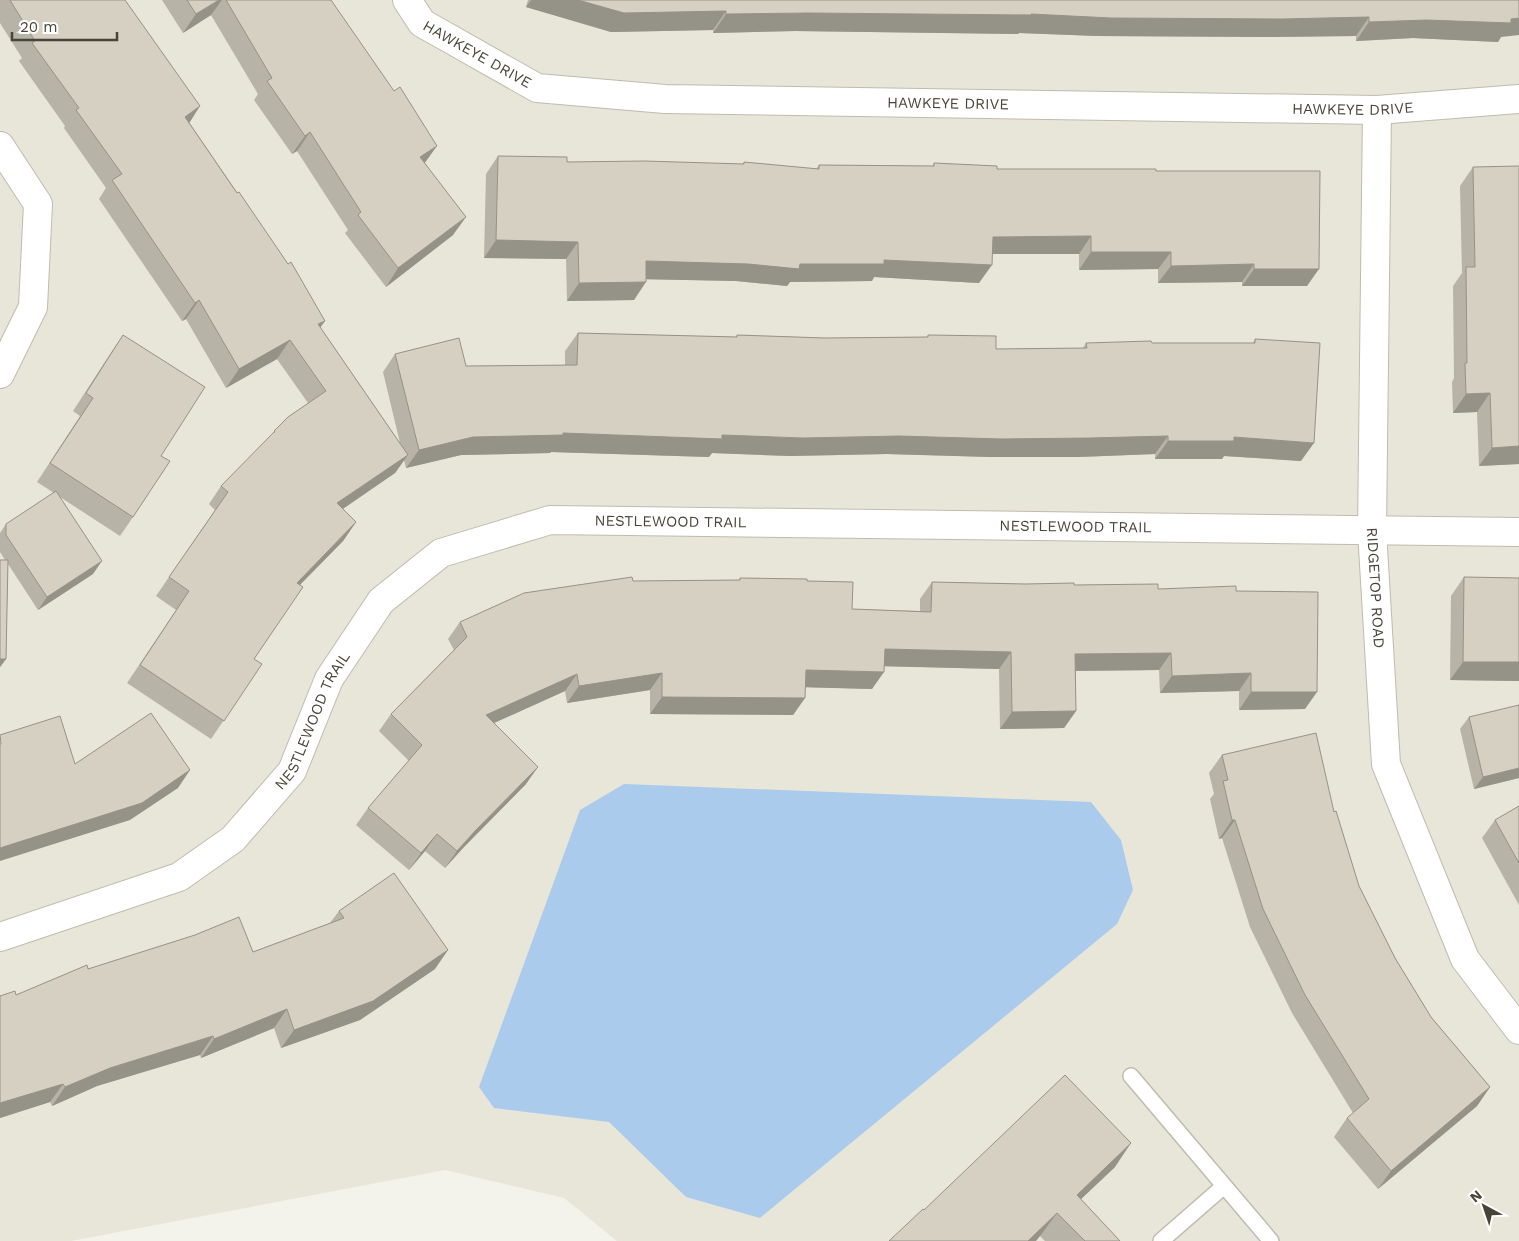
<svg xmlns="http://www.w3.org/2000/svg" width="1519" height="1241" font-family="'Work Sans',sans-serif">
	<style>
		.residential { fill: #e8e5d9 }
		.water { fill: #abcbed }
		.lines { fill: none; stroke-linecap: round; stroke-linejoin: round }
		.lane-casing { stroke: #c0bbae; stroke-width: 18 }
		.street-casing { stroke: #c0bbae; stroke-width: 30 }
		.lane { stroke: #fff; stroke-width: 15 }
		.street { stroke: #fff; stroke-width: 28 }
		.wall { fill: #b7b3a6 }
		.shaded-wall { fill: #959287 }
		.building { fill: #d5d0c1; stroke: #959287 }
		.labels { text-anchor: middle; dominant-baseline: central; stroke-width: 4.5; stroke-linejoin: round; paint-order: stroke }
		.street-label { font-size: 15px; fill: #484439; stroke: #fff }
	</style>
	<rect width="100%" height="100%" fill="#f4f3eb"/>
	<path class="residential" d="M 0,0 L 1519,0 L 1519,1241 L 617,1241 L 564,1198 L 445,1170 L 71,1241 L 0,1241 Z"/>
	<path class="water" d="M 624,784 L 1091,802 L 1121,840 L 1133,890 L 1117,924 L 760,1218 L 686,1197 L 609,1122 L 494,1108 L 479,1087 L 580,810 Z"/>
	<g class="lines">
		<g class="lane-casing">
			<path id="lane" d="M 1131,1076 L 1271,1241
				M 1161,1241 L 1224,1186"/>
		</g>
		<g class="street-casing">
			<g id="street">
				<path id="s1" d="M 407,0 L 422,23 L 537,88 L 665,99 L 1377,110 L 1519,99"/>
				<path id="s2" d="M 1377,110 L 1372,531 L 1386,764 L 1465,959 L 1519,1030"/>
				<path d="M 0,146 L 38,204 L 33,307 L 0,374"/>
				<path id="s3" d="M 0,937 L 179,877 L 233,839 L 292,771 L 329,679 L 381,601 L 441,553 L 550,520 L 1519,532"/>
			</g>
		</g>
		<use href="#lane" class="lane"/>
		<use href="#street" class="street"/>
	</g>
	<path class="wall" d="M 0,0 L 125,0 L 189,122 L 325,321 L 320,327 L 400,443 L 383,372 L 395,354 L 466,366 L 565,365 L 565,351 L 578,333 L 736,337 L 737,335 L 825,338 L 927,337 L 928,335 L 996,349 L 1083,348 L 1086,343 L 1253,343 L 1255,339 L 1301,461 L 1224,456 L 1222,459 L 1155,459 L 1155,454 L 1078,457 L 990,457 L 887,454 L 790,456 L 712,453 L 709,457 L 551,452 L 550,453 L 461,455 L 406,468 L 404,460 L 395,473 L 342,509 L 356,522 L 343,541 L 300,585 L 254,659 L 262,664 L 211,739 L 127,683 L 176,610 L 156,596 L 215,510 L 209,504 L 221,486 L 308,403 L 277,359 L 226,388 L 186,319 L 182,321 L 99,199 L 106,188 L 64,128 L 65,126 L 19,61 L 22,58 L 0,23 Z
		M 162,0 L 331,0 L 425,163 L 453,235 L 386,287 L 345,233 L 348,230 L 297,151 L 292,154 L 254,100 L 258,94 L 211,15 L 183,33 Z
		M 528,0 L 1519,0 L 1501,37 L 1498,42 L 1413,38 L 1356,41 L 1356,36 L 1269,37 L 1098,36 L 1019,33 L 1018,34 L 795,31 L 713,33 L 713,30 L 611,32 L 526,7 Z
		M 498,156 L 567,162 L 743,164 L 744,162 L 816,169 L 819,165 L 932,166 L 934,163 L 997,169 L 1156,171 L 1307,286 L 1242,286 L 1242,282 L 1158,283 L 1158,269 L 1079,270 L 1079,254 L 992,254 L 979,283 L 874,277 L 872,281 L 790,282 L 787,286 L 736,281 L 646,279 L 634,300 L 567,301 L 566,259 L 484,258 L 486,174 Z
		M 1473,167 L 1519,464 L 1479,466 L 1477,412 L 1453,413 L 1452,382 L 1454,378 L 1453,286 L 1462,273 L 1460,186 Z
		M 123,335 L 161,456 L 133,517 L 120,536 L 60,497 L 93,574 L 38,610 L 8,564 L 6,659 L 0,667 L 0,560 L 5,560 L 0,552 L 0,533 L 6,524 L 54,493 L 37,482 L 80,416 L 73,411 L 110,354 Z
		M 1464,577 L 1519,578 L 1519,681 L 1450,680 L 1451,596 Z
		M 740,578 L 807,581 L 852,609 L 920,611 L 920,599 L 932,582 L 1074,585 L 1158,589 L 1236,591 L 1305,709 L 1239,710 L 1239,691 L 1160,693 L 1159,670 L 1076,671 L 1076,711 L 1064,728 L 1000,729 L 999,669 L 884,666 L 872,689 L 805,687 L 805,698 L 793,715 L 650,714 L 650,690 L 567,703 L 565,691 L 494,723 L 526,784 L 463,848 L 445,868 L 425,851 L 409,870 L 356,825 L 368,808 L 409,761 L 379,731 L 391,714 L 454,650 L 448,639 L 460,622 L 633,581 L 739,580 Z
		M 1469,717 L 1519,778 L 1474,789 L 1460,729 Z
		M 1222,755 L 1334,812 L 1359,886 L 1395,958 L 1431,1017 L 1490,1087 L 1477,1106 L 1378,1189 L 1334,1137 L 1347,1118 L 1353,1113 L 1292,1013 L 1250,927 L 1222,838 L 1219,839 L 1210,799 L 1214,794 L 1209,773 Z
		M 1519,806 L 1519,905 L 1482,838 L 1495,820 Z
		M 339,911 L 435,969 L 360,1020 L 281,1048 L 274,1028 L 201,1058 L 200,1055 L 97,1086 L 52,1106 L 50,1102 L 0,1118 L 0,996 L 16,995 L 88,969 L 253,952 L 330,923 Z
		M 1115,1167 L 1081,1199 L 1120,1241 L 1045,1241 L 1040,1236 L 924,1210 Z"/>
	<path class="shaded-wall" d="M 219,0 L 222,0 L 211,15 L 183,33 L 196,14 Z
		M 531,0 L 578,0 L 726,11 L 713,30 L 611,32 L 526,7 Z
		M 808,13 L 1031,14 L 1369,17 L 1356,36 L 1269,37 L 1098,36 L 1019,33 L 1018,34 L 795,31 L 713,33 L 726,14 Z
		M 1519,18 L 1519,35 L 1501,37 L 1498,42 L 1413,38 L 1356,41 L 1369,22 L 1426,20 Z
		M 200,106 L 188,125 L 185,117 Z
		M 310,132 L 297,151 L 292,154 L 305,136 Z
		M 437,146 L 424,164 L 420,157 Z
		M 466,217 L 453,235 L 386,287 L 398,268 Z
		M 1091,236 L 1079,254 L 981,254 L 993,237 Z
		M 496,240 L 578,242 L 566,259 L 484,258 Z
		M 1091,252 L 1171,252 L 1158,269 L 1079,270 Z
		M 884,260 L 992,265 L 979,283 L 874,277 L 872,281 L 790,282 L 787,286 L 736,281 L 633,279 L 646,261 L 800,264 Z
		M 1254,264 L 1242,282 L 1158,283 L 1171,266 Z
		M 1254,269 L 1319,269 L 1307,286 L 1242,286 Z
		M 646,282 L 634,300 L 567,301 L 579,283 Z
		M 199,300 L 186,319 L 182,321 L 195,303 Z
		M 325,321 L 312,339 L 318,324 Z
		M 290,340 L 277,359 L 226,388 L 239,369 Z
		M 1490,393 L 1477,412 L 1453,413 L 1466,394 Z
		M 563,433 L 899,436 L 1168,436 L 1155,454 L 1078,457 L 990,457 L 887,454 L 790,456 L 712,453 L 709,457 L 551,452 L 550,453 L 461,455 L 406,468 L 419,450 L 473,437 Z
		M 1234,437 L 1314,443 L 1301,461 L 1224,456 L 1222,459 L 1155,459 L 1168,441 Z
		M 1519,446 L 1519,464 L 1479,466 L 1492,448 Z
		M 408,455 L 395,473 L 324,522 L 337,503 Z
		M 356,522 L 343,541 L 284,601 L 297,583 Z
		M 102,561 L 93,574 L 38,610 L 47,597 Z
		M 885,649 L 1011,652 L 999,669 L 873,666 Z
		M 1171,653 L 1159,670 L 1063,671 L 1075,654 Z
		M 0,659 L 6,659 L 0,667 Z
		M 1463,662 L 1519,662 L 1519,681 L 1450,680 Z
		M 806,670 L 884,672 L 872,689 L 794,687 Z
		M 662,673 L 650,690 L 567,703 L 579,686 Z
		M 1251,673 L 1239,691 L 1160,693 L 1172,676 Z
		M 577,674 L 565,691 L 474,732 L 486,715 Z
		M 1251,692 L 1317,692 L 1305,709 L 1239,710 Z
		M 662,697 L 805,698 L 793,715 L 650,714 Z
		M 1076,711 L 1064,728 L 1000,729 L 1012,712 Z
		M 538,767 L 526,784 L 463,848 L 445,868 L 457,851 L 475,831 Z
		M 1519,768 L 1519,778 L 1474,789 L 1483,777 Z
		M 190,770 L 178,788 L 130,820 L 0,861 L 0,848 Z
		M 1232,820 L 1235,820 L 1222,838 L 1219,839 Z
		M 437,834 L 425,851 L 409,870 L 421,853 Z
		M 448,950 L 435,969 L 360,1020 L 281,1048 L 294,1030 Z
		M 287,1009 L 274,1028 L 201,1058 L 214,1039 Z
		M 213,1036 L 200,1055 L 97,1086 L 52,1106 L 65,1087 L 110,1068 Z
		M 63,1084 L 50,1102 L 0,1118 L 0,1103 Z
		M 1490,1087 L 1477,1106 L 1378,1189 L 1391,1171 Z
		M 1131,1143 L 1115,1167 L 1062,1217 L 1077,1195 Z
		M 1057,1213 L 1040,1236 L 1036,1241 L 1028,1241 Z"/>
	<path class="building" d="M 10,0 L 125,0 L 200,106 L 185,117 L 237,193 L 239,192 L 288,264 L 291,262 L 325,321 L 318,324 L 408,455 L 337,503 L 356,522 L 297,583 L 303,587 L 254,659 L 262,664 L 224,721 L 140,665 L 189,591 L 169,577 L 228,492 L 221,486 L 274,432 L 275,432 L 274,431 L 288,417 L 326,391 L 290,340 L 239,369 L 199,300 L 195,303 L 112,180 L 122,174 L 76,110 L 79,108 L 32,43 L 35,41 Z
		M 187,0 L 219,0 L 196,14 Z
		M 226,0 L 331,0 L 394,91 L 400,87 L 437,146 L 420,157 L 466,217 L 398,268 L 358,215 L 361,212 L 310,132 L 305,136 L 267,81 L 272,78 Z
		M 578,0 L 1519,0 L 1519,18 L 1511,19 L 1511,23 L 1426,20 L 1369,22 L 1369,17 L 1282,19 L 1111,18 L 1031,14 L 1031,15 L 808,13 L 726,14 L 726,11 L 624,13 Z
		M 498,156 L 567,157 L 567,162 L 644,161 L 744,164 L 744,162 L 819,169 L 819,165 L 934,166 L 934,163 L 997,166 L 997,169 L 1156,169 L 1156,171 L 1320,171 L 1319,269 L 1254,269 L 1254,264 L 1171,266 L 1171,252 L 1091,252 L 1091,236 L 993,237 L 992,265 L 884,260 L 884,264 L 800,264 L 799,269 L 748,264 L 646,261 L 646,282 L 579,283 L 578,242 L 496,240 Z
		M 1519,166 L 1519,446 L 1492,448 L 1490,393 L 1466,394 L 1465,363 L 1467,363 L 1466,267 L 1475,267 L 1473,167 Z
		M 578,333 L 737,337 L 737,335 L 825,338 L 928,337 L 928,335 L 996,336 L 996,349 L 1087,348 L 1086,343 L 1151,341 L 1152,343 L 1255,343 L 1255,339 L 1320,343 L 1314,443 L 1234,437 L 1234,441 L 1168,441 L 1168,436 L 1090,438 L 1002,439 L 899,436 L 803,438 L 722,435 L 722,439 L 563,433 L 563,435 L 473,437 L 419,450 L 395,354 L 459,338 L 466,366 L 577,365 Z
		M 123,335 L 205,387 L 161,456 L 170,461 L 133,517 L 50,463 L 93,398 L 86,393 Z
		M 56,491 L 102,561 L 47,597 L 6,535 L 6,524 Z
		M 0,560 L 8,560 L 6,659 L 0,659 Z
		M 632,577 L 633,581 L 740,580 L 740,578 L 807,579 L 807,581 L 853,582 L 852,609 L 931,612 L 932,582 L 1025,584 L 1074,583 L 1074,585 L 1158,584 L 1158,589 L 1236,586 L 1236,591 L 1318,592 L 1317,692 L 1251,692 L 1251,673 L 1172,676 L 1171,653 L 1075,654 L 1076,711 L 1012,712 L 1011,652 L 885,649 L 884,672 L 806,670 L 805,698 L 662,697 L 662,673 L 579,686 L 577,674 L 486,715 L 538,767 L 475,831 L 457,851 L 437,834 L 421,853 L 368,808 L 422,745 L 391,714 L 467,637 L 460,622 L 524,593 Z
		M 1464,577 L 1519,578 L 1519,662 L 1463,662 Z
		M 1519,705 L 1519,768 L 1483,777 L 1469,717 Z
		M 151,713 L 190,770 L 142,803 L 0,848 L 0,744 L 1,744 L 0,735 L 60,716 L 75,764 Z
		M 1316,733 L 1334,812 L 1336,811 L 1359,886 L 1395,958 L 1431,1017 L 1490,1087 L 1391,1171 L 1347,1118 L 1369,1099 L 1305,995 L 1263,909 L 1235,820 L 1232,820 L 1223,781 L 1228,780 L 1222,755 Z
		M 1519,806 L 1519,863 L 1495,820 Z
		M 394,873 L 448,950 L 373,1001 L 294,1030 L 287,1009 L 214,1039 L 213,1036 L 110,1068 L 65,1087 L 63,1084 L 0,1103 L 0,996 L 15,991 L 16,995 L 87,965 L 88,969 L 195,935 L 239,917 L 253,952 L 344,918 L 339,911 Z
		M 1065,1075 L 1131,1143 L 1077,1195 L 1120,1241 L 1085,1241 L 1057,1213 L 1028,1241 L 889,1241 L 923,1209 L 924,1210 Z"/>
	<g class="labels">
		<g class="street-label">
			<text stroke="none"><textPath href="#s1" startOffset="91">HAWKEYE DRIVE</textPath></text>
			<text stroke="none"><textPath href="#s1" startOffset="571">HAWKEYE DRIVE</textPath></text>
			<text stroke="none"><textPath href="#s1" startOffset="976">HAWKEYE DRIVE</textPath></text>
			<text stroke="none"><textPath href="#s3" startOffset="849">NESTLEWOOD TRAIL</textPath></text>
			<text stroke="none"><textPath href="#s3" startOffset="1254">NESTLEWOOD TRAIL</textPath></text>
			<text stroke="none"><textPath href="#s2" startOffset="478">RIDGETOP ROAD</textPath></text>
			<text stroke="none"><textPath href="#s3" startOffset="399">NESTLEWOOD TRAIL</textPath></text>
		</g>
	</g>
	<g transform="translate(1484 1206) rotate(320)" stroke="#ffffff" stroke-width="4" paint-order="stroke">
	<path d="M0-4L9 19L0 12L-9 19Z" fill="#484439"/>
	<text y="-8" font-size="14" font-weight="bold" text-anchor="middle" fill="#484439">N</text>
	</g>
	<path d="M12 32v8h105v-8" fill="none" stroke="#484439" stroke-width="2.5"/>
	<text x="20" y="32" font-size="15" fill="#484439" stroke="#ffffff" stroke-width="4" paint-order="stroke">20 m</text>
</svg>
